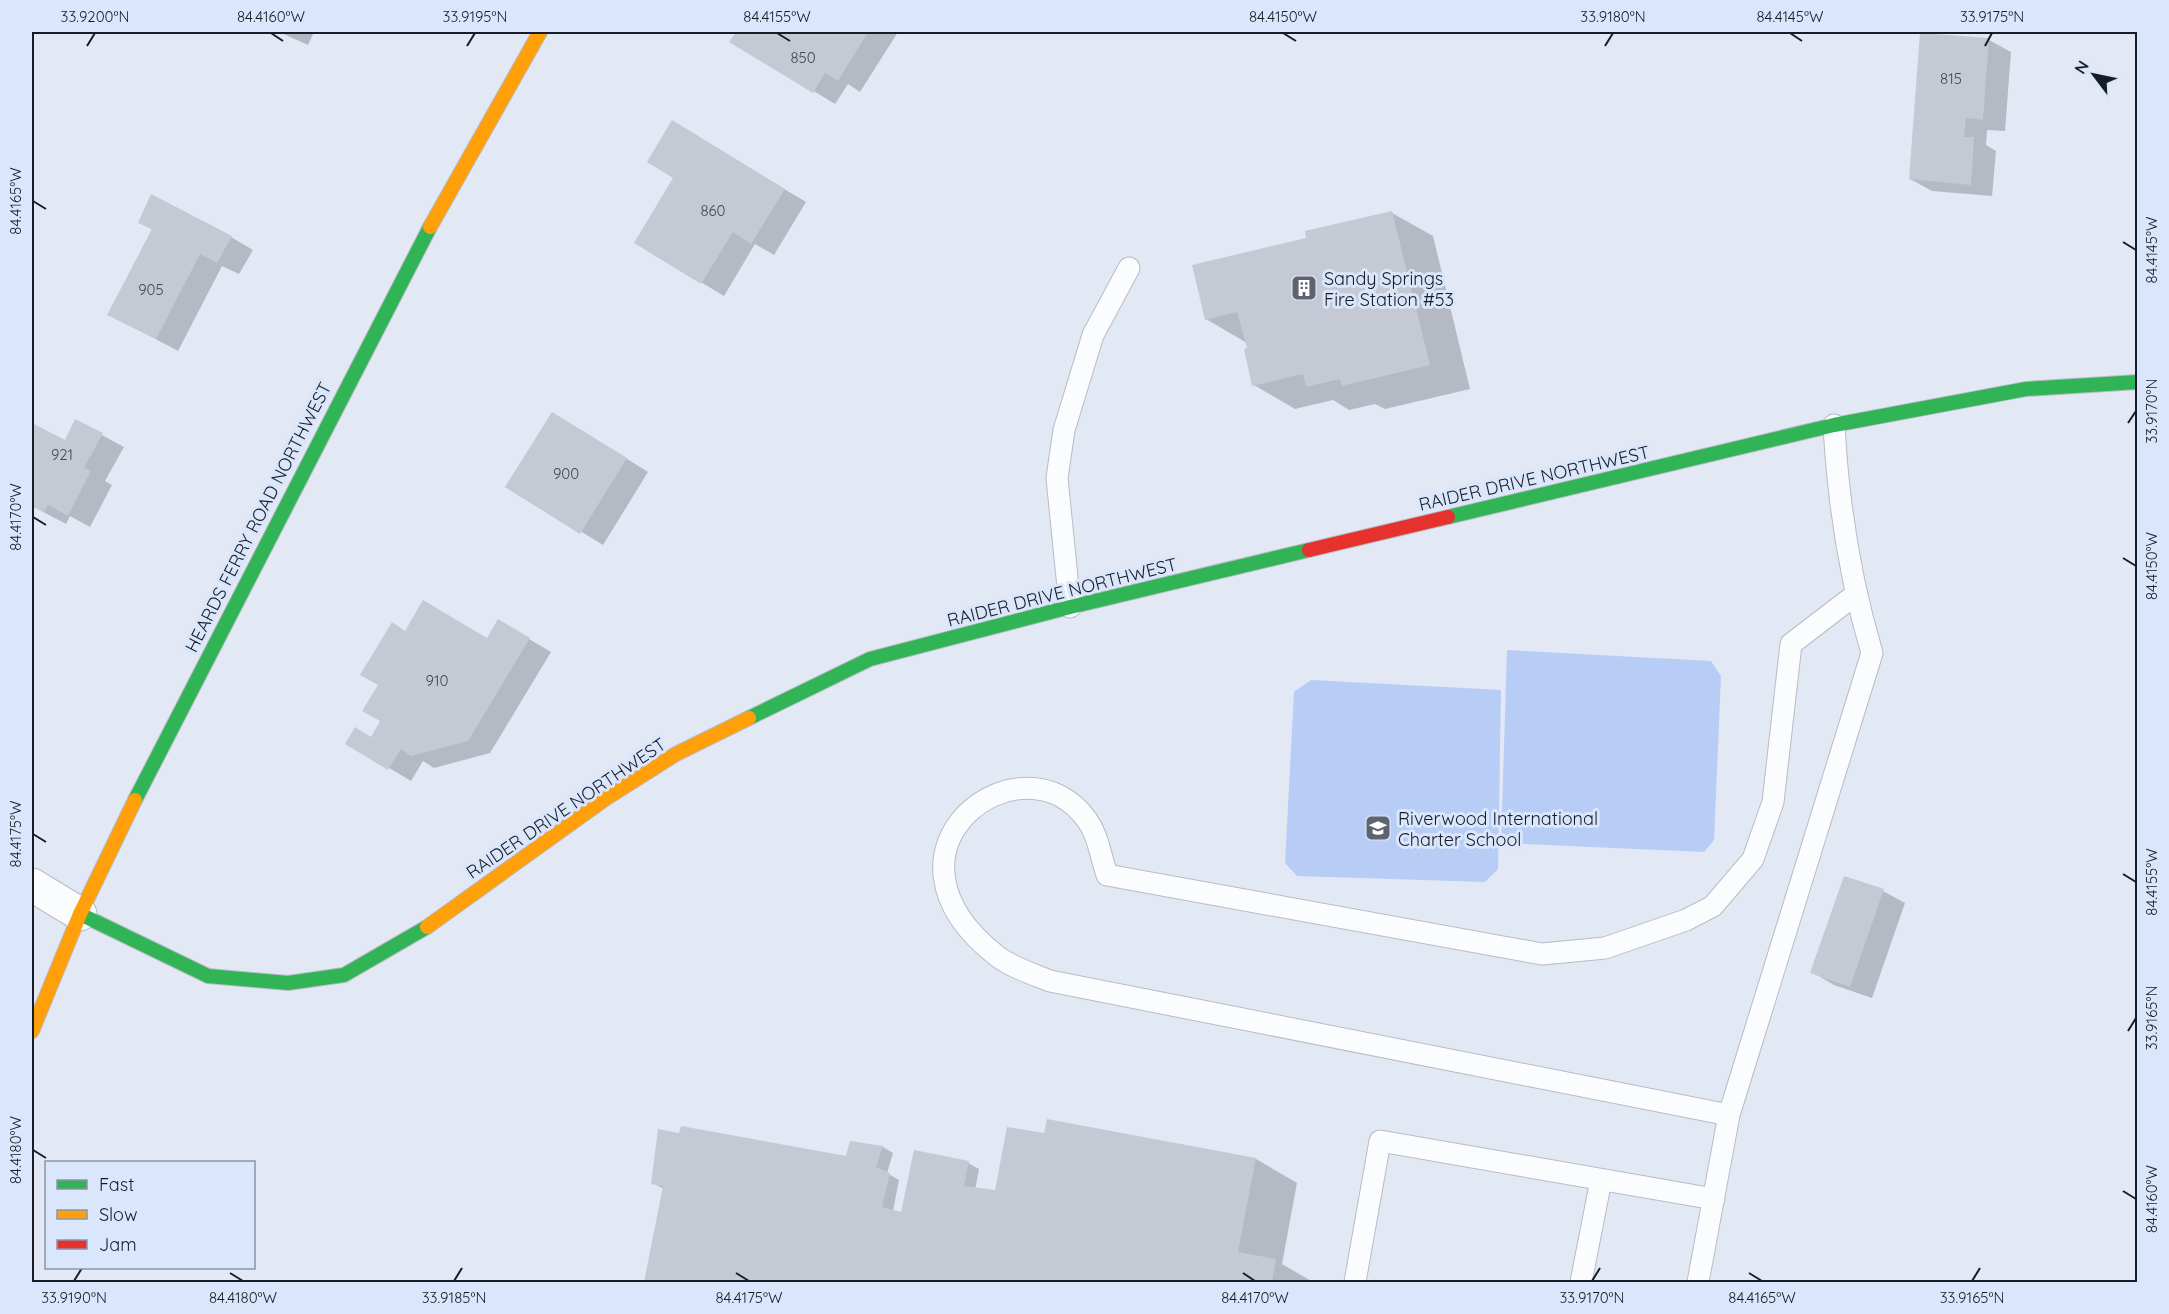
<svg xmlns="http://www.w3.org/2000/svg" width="2169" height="1314" font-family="Quicksand,sans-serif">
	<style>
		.green { fill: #b7cdf6 }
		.shadow { fill: #0003 }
		.building { fill: #c4c9d4 }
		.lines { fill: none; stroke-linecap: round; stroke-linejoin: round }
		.lane-casing { stroke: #b7bcc6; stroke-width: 23 }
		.street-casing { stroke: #b7bcc6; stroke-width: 35 }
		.fast-casing { stroke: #b7bcc6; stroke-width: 16 }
		.slow-casing { stroke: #b7bcc6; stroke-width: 16 }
		.jam-casing { stroke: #b7bcc6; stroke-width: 16 }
		.lane { stroke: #fbfcfd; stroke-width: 21 }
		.street { stroke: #fbfcfd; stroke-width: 33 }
		.fast { stroke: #30b455; stroke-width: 14 }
		.slow { stroke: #ff9f0a; stroke-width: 14 }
		.jam { stroke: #e5322d; stroke-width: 14 }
		.ticks { fill: none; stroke: #171c26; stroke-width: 2 }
		.labels { text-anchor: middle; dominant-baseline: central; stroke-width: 6; stroke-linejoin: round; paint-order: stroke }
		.number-label { font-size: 15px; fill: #424752 }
		.poi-label { font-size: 18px; fill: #171c26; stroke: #dae6fc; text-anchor: start }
		.street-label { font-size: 18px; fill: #171c26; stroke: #dae6fc }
		.neatline { fill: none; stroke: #171c26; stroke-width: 2 }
		.ticks-label { font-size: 15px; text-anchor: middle; fill: #171c26 }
	</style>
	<rect width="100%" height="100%" fill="#e2e8f4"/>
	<path class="green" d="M 1507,650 L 1711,661 L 1721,676 L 1714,840 L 1704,852 L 1501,843 Z
		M 1311,680 L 1501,690 L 1498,869 L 1485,882 L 1297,876 L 1285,863 L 1294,692 Z"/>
	<path class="shadow" d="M 279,32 L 314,32 L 308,45 Z
		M 738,32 L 898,32 L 860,92 L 848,84 L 835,104 L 731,41 Z
		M 1989,40 L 2011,52 L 2005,131 L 1987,130 L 1986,145 L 1996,151 L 1992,196 L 1932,191 L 1910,179 Z
		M 694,135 L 806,202 L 774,255 L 755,244 L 724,296 L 636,243 L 675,178 Z
		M 1392,213 L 1433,236 L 1470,389 L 1385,409 L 1375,404 L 1349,410 L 1333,400 L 1295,409 L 1254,385 L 1247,343 L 1206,319 L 1308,239 Z
		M 140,222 L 231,237 L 253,250 L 239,274 L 222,266 L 178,351 L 109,314 L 153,230 Z
		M 76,421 L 124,447 L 105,481 L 112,485 L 90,527 L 70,516 L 66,524 L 32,506 L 32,424 L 65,442 Z
		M 574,426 L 648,472 L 603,545 L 507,486 Z
		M 498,621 L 551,652 L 490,753 L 434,768 L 423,761 L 411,781 L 347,743 L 372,739 L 382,721 L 380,685 L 406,632 L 487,640 Z
		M 1883,891 L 1905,903 L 1872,998 L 1834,985 L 1812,972 Z
		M 1045,1135 L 1256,1159 L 1297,1183 L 1282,1264 L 1313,1282 L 646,1282 L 664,1189 L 653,1183 L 847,1158 L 851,1142 L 883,1147 L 893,1153 L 887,1173 L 899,1180 L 893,1211 L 902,1214 L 968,1163 L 979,1169 L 975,1190 L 997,1192 Z"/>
	<path class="building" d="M 736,32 L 868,32 L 838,81 L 825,73 L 813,93 L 729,42 Z
		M 1920,33 L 1989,38 L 1983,120 L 1966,118 L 1964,137 L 1974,137 L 1971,185 L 1909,179 Z
		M 672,120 L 785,189 L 751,244 L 733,232 L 701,284 L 634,243 L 673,178 L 647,162 Z
		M 151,194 L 232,236 L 217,263 L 200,254 L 156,339 L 107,315 L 152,229 L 138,223 Z
		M 1392,211 L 1430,365 L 1342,386 L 1340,379 L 1306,387 L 1303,374 L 1252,386 L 1244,349 L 1247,348 L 1237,312 L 1205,320 L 1192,265 L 1306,238 L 1305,231 Z
		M 552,412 L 627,458 L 580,534 L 505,487 Z
		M 75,419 L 103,433 L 84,468 L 91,471 L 68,516 L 48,505 L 44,512 L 32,506 L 32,423 L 65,440 Z
		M 423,600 L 487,638 L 498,619 L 530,638 L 468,741 L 411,756 L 401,749 L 388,770 L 345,744 L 355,727 L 371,737 L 380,721 L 362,711 L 378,685 L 360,675 L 392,622 L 405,631 Z
		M 1844,876 L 1884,889 L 1850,987 L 1810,973 Z
		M 1047,1119 L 1256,1158 L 1238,1252 L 1276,1259 L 1272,1282 L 644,1282 L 663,1186 L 651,1184 L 658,1129 L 679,1133 L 681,1126 L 846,1156 L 850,1141 L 883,1146 L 876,1167 L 890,1173 L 882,1207 L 901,1212 L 914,1150 L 969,1161 L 964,1186 L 995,1190 L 1007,1127 L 1044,1133 Z"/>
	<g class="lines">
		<g class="lane-casing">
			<path id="lane" d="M 1834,425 C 1838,502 1850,579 1872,653 L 1729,1115 L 1050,981 C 1033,974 1011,967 997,956 C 860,849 1023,730 1087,820 C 1099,837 1100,855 1107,875 L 1542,954 L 1605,948 L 1686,920 L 1713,906 L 1753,859 L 1773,802 L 1791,644 L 1855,595
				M 1070,607 L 1057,478 L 1064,430 L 1093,335 L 1129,268
				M 1355,1282 L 1380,1141 L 1714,1199
				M 1581,1282 L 1601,1180
				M 1698,1282 L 1729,1115"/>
		</g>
		<g class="street-casing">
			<path id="street" d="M 32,885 L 80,914"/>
		</g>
		<g class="fast-casing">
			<path id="fast" d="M 1448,517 L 1834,425 L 2026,389 L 2138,382
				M 749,718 L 870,659 L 1070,607 L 1309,550
				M 135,800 L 430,227
				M 80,914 L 208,976 L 288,983 L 344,975 L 427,927"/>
		</g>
		<g class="slow-casing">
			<path id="slow" d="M 430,227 L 540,32
				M 427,927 L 605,799 L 676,754 L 749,718
				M 32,1031 L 80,914 L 135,800"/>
		</g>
		<g class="jam-casing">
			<path id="jam" d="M 1309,550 L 1448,517"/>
		</g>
		<use href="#lane" class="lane"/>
		<use href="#street" class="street"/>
		<use href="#fast" class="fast"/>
		<use href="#slow" class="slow"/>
		<use href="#jam" class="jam"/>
	</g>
	<path class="ticks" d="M 271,33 L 283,41M 777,33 L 790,41M 1283,33 L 1296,41M 1790,33 L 1802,41M 87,46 L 95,33M 467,46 L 475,33M 1605,46 L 1613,33M 1985,46 L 1992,33M 33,201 L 46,209M 2123,242 L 2136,250M 2128,423 L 2136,411M 33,517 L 46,525M 2123,558 L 2136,566M 33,834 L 46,842M 2123,874 L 2136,882M 2128,1031 L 2136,1018M 33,1150 L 46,1158M 2123,1191 L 2136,1199M 230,1273 L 243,1281M 736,1273 L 749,1281M 1243,1273 L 1255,1281M 1749,1273 L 1762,1281M 74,1281 L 82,1268M 454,1281 L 462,1268M 1592,1281 L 1600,1268M 1972,1281 L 1980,1268"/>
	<defs>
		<g id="building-square" transform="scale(1.35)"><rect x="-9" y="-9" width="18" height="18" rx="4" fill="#5e636e" stroke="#dae6fc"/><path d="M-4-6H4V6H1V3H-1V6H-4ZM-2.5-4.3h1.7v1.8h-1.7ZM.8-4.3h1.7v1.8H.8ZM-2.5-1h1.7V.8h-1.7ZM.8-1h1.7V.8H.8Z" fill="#fff"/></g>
		<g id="school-square" transform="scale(1.35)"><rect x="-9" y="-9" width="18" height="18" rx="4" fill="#5e636e" stroke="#dae6fc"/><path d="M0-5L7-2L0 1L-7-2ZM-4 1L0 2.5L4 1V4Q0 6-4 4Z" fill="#fff"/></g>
	</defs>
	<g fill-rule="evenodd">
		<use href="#building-square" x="1304" y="288"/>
		<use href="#school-square" x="1378" y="828"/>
	</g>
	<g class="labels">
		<g class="number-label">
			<text x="803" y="57">850</text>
			<text x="1951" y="78">815</text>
			<text x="713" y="210">860</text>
			<text x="151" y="289">905</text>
			<text x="62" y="454">921</text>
			<text x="566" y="473">900</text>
			<text x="437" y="680">910</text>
		</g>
		<g class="poi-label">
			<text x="1324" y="278">Sandy Springs<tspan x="1324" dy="21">Fire Station #53</tspan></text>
			<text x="1398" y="818">Riverwood International<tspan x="1398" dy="21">Charter School</tspan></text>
		</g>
		<g class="street-label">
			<text transform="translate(1534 478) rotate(-13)">RAIDER DRIVE NORTHWEST</text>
			<text transform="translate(258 517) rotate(-63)">HEARDS FERRY ROAD NORTHWEST</text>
			<text transform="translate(1062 592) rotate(-14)">RAIDER DRIVE NORTHWEST</text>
			<text transform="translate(566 808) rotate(-34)">RAIDER DRIVE NORTHWEST</text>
		</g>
	</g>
	<rect width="2169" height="1314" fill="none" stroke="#dae6fc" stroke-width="66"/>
	<rect x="45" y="1161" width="210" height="108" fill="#dae6fc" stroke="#8c95a6" stroke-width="1.5"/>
	<rect x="57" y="1180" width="30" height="9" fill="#30b455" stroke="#8c95a6" stroke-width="1.5"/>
	<text x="99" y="1191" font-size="18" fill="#171c26">Fast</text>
	<rect x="57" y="1210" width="30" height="9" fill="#ff9f0a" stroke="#8c95a6" stroke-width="1.5"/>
	<text x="99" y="1221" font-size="18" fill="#171c26">Slow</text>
	<rect x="57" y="1240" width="30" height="9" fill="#e5322d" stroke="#8c95a6" stroke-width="1.5"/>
	<text x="99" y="1251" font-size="18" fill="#171c26">Jam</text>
	<g transform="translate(2094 75) rotate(302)" stroke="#dae6fc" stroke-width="4.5" paint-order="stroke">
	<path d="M0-4.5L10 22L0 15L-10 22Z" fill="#171c26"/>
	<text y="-9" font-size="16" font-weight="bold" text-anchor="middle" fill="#171c26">N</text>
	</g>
	<rect x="33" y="33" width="2103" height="1248" class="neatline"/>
	<g class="ticks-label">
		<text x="95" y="22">33.9200°N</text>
		<text x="271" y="22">84.4160°W</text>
		<text x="475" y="22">33.9195°N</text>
		<text x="777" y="22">84.4155°W</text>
		<text x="1283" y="22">84.4150°W</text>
		<text x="1613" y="22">33.9180°N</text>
		<text x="1790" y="22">84.4145°W</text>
		<text x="1992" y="22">33.9175°N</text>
		<text transform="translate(16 201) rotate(-90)" y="5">84.4165°W</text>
		<text transform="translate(2152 250) rotate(-90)" y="5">84.4145°W</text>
		<text transform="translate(2152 411) rotate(-90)" y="5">33.9170°N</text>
		<text transform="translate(16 517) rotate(-90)" y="5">84.4170°W</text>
		<text transform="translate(2152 566) rotate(-90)" y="5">84.4150°W</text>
		<text transform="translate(16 834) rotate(-90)" y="5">84.4175°W</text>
		<text transform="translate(2152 882) rotate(-90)" y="5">84.4155°W</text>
		<text transform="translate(2152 1018) rotate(-90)" y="5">33.9165°N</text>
		<text transform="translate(16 1150) rotate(-90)" y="5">84.4180°W</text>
		<text transform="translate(2152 1199) rotate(-90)" y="5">84.4160°W</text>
		<text x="74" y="1303">33.9190°N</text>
		<text x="243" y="1303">84.4180°W</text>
		<text x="454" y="1303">33.9185°N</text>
		<text x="749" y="1303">84.4175°W</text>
		<text x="1255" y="1303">84.4170°W</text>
		<text x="1592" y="1303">33.9170°N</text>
		<text x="1762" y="1303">84.4165°W</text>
		<text x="1972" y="1303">33.9165°N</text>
	</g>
</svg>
